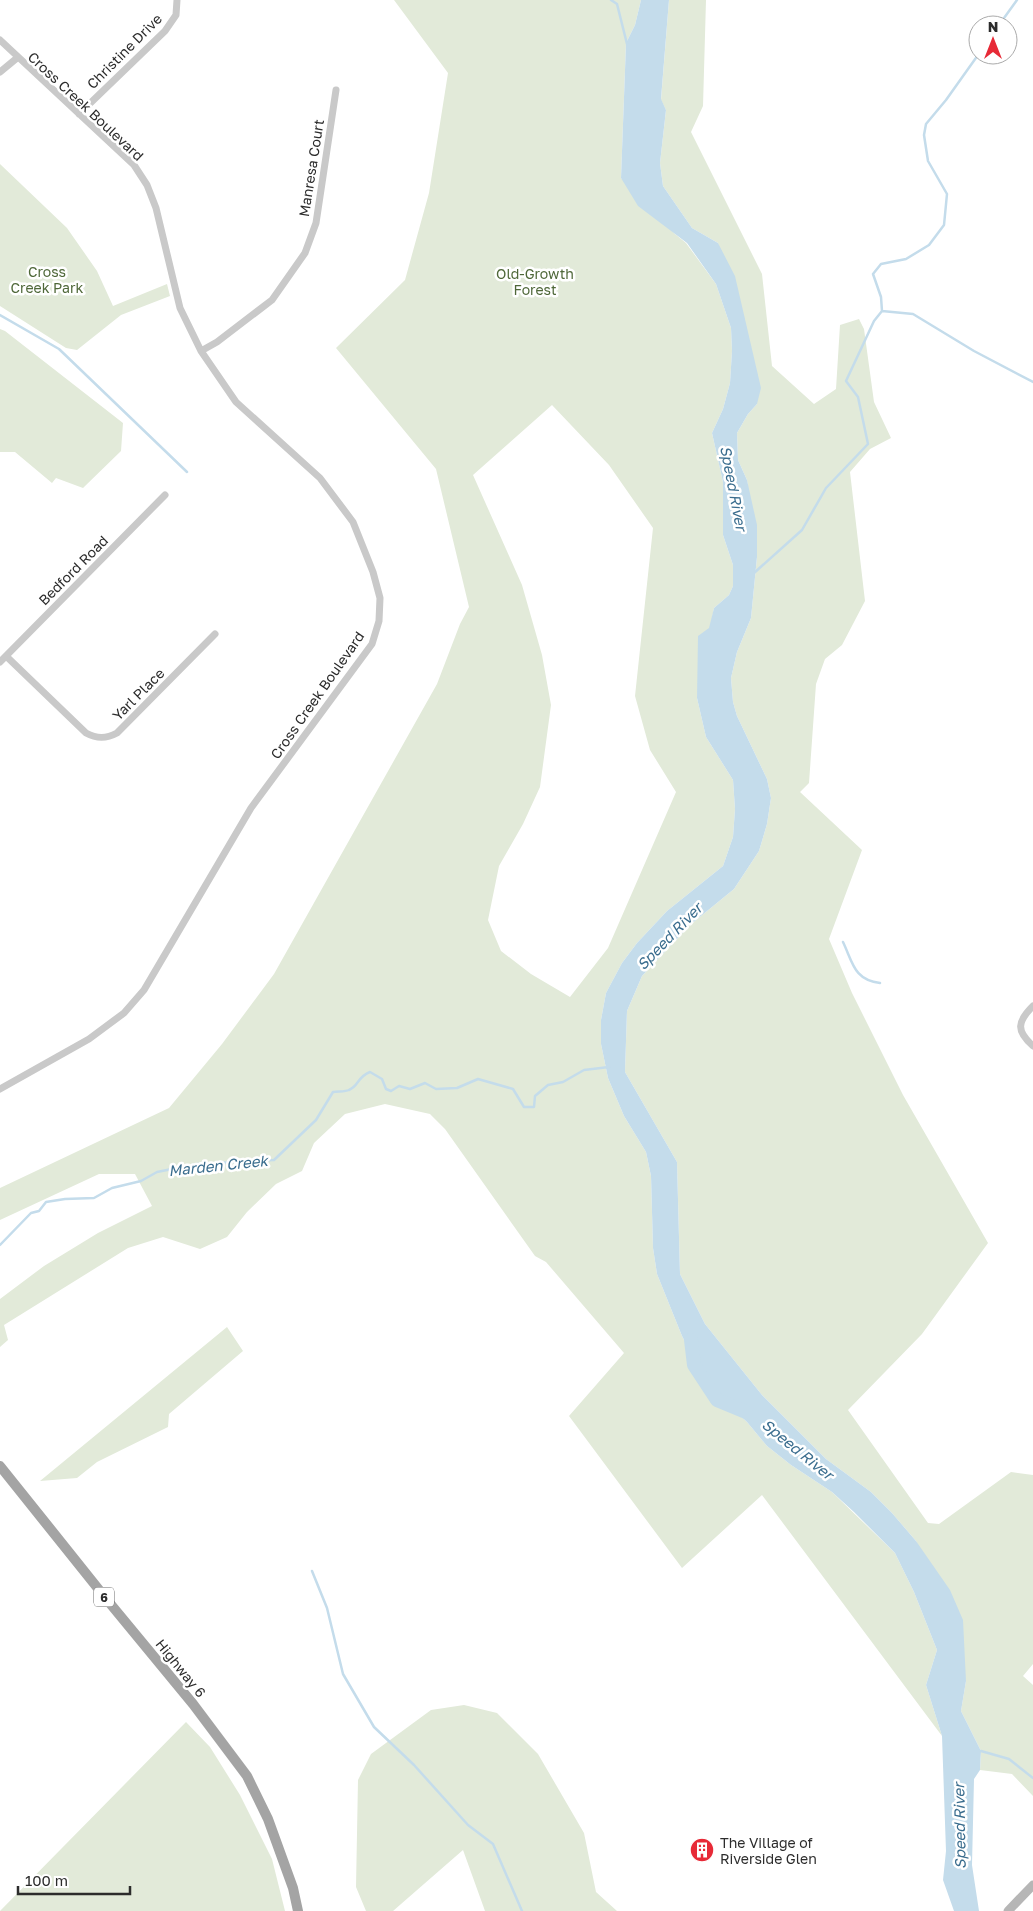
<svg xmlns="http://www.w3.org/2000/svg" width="1033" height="1911" font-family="'Golos Text',sans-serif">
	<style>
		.green { fill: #e2ead9; fill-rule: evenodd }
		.water { fill: #c4dceb }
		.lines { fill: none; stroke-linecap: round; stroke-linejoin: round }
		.stream { stroke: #c4dceb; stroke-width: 2.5 }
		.river { stroke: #c4dceb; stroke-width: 14 }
		.street { stroke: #c9c9c9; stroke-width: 7 }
		.secondary { stroke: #b6b6b6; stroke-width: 9 }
		.primary { stroke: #a4a4a4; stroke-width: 10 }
		.labels { text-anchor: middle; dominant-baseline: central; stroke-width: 5; stroke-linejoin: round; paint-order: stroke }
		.shield { fill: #fff; stroke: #6b6b6b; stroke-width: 1 }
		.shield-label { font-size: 12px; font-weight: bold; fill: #2c2c2c }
		.street-label { font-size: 14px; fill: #2c2c2c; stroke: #fff }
		.park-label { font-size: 14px; fill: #4f6839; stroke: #fff }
		.poi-label { font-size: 14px; fill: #2c2c2c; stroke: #fff; text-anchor: start }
		.water-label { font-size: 15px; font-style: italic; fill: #3a6d8e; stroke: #fff }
	</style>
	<rect width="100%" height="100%" fill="#fff"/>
	<path class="green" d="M 394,0 L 641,0 L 635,25 L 626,43 L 621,178 L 675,234 L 686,243 L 716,284 L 731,328 L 732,351 L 730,383 L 723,409 L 712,433 L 723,482 L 723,535 L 733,565 L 733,586 L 729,595 L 714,608 L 697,698 L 706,737 L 733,780 L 735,809 L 733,837 L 723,866 L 667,911 L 637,943 L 622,963 L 606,993 L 601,1020 L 601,1044 L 608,1078 L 624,1116 L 646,1152 L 651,1176 L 653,1248 L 657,1274 L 682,1336 L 708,1386 L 747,1422 L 767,1446 L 791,1465 L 832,1492 L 895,1553 L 914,1592 L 937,1650 L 926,1685 L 942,1736 L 762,1495 L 682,1568 L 569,1416 L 624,1353 L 546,1262 L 535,1256 L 445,1129 L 430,1114 L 385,1104 L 345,1114 L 314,1143 L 302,1171 L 276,1184 L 247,1212 L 227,1237 L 200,1249 L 163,1237 L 128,1248 L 4,1325 L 8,1340 L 0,1347 L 0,1299 L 44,1266 L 98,1233 L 152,1206 L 135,1174 L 99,1174 L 0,1220 L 0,1188 L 169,1108 L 222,1044 L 274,974 L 437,684 L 460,624 L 469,607 L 436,469 L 336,348 L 405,280 L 429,193 L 448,73 ZM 552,405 L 609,465 L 653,528 L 635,696 L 650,750 L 676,792 L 608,948 L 570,997 L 531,974 L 501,951 L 488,920 L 499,866 L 523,824 L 540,787 L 551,705 L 542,655 L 522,585 L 473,475 Z
		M 669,0 L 706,0 L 703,106 L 691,132 L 762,274 L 772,366 L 814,404 L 836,389 L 840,325 L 859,319 L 864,329 L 874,402 L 891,438 L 870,449 L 850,472 L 865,601 L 842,645 L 825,659 L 816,684 L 809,783 L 800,792 L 862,850 L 829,939 L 852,993 L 903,1095 L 988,1243 L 922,1334 L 848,1410 L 928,1523 L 939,1524 L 1011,1472 L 1033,1475 L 1033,1664 L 1023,1676 L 1033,1685 L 1033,1796 L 1012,1774 L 980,1770 L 981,1751 L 961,1711 L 966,1681 L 916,1541 L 892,1513 L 871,1492 L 826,1459 L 762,1395 L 705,1324 L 680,1274 L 677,1162 L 625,1072 L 627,1011 L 642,976 L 690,925 L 734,889 L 759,851 L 767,824 L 771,798 L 767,779 L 737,716 L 733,702 L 731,678 L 737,652 L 751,618 L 757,557 L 747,480 L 738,460 L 737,433 L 748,414 L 757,404 L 718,243 L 692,228 L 663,186 L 660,163 L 666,110 L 661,100 Z
		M 0,164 L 67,228 L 97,271 L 113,306 L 167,284 L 170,296 L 121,315 L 77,350 L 66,348 L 0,306 Z
		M 0,329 L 5,331 L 123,423 L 121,451 L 83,488 L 56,478 L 52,483 L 15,452 L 0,452 Z
		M 227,1327 L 243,1351 L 169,1414 L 168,1427 L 97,1462 L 77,1478 L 40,1481 Z
		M 464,1705 L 497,1713 L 538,1754 L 584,1833 L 596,1892 L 617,1911 L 485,1911 L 463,1850 L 393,1911 L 366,1911 L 356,1887 L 358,1780 L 371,1754 L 431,1710 Z
		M 186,1722 L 210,1747 L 240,1795 L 272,1859 L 285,1911 L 0,1911 Z"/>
	<path class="water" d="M 641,0 L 669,0 L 661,99 L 666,110 L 660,163 L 663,186 L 692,228 L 718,243 L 735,276 L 761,388 L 757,404 L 748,414 L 737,433 L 738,460 L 747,480 L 757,525 L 757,557 L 751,618 L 737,652 L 731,678 L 733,702 L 737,716 L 767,779 L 771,798 L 767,824 L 759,851 L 734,889 L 690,925 L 642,976 L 627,1011 L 625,1072 L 677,1162 L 680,1274 L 705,1324 L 762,1395 L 826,1459 L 871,1492 L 892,1513 L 916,1541 L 950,1590 L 963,1620 L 966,1681 L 961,1711 L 981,1751 L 980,1770 L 974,1779 L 972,1865 L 979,1911 L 954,1911 L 943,1880 L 946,1851 L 942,1736 L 926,1685 L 937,1650 L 914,1592 L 895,1553 L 854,1512 L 832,1492 L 791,1465 L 767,1446 L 747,1422 L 708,1386 L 682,1336 L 657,1274 L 653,1248 L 651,1176 L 646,1152 L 624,1116 L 608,1078 L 601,1044 L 601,1020 L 606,993 L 622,963 L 637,943 L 667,911 L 723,866 L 733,837 L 735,809 L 733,780 L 706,737 L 697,698 L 698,636 L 709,628 L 714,608 L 729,595 L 733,586 L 733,565 L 723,535 L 723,482 L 712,433 L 723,409 L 730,383 L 732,351 L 731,328 L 716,284 L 687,243 L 638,206 L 621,178 L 626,43 L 635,25 Z"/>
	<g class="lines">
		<path class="stream" d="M 611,0 L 617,4 L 627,44
			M 999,25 L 1017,0
			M 882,311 L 913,314 L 974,351 L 1033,382
			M 0,315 L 59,349 L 187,472
			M 754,573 L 802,530 L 826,488 L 868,444 L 858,397 L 846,381 L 874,321 L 882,311 L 881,297 L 873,274 L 881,264 L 906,259 L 929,245 L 944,225 L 947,194 L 928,161 L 924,135 L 926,124 L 946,100 L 978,55
			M 843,942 C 853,963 854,980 880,983
			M 0,1245 L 31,1213 L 39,1211 L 46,1202 L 65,1199 L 94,1198 L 112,1188 L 141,1181 L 157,1172 L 197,1164 L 274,1160 L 316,1120 L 333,1092 C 338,1091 345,1092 349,1090 C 359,1086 357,1077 370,1072 L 382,1079 L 386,1089 L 391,1091 L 399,1086 L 410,1089 L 425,1083 L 436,1089 L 457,1088 L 478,1079 L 513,1089 L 524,1107 L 534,1107 L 535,1096 L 548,1085 L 563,1082 L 584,1070 L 609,1067
			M 312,1571 L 327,1608 L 343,1674 L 374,1727 L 414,1765 L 468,1825 L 493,1844 L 522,1911
			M 981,1751 L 1009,1759 L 1033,1778"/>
		<path class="river" d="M 691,1340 L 694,1365 L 717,1400 L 746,1412"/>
		<path class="street" d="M 0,40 L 134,165 L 147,185 L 156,208 L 180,308 L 201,351 L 236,402 L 320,478 L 353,522 L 373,572 L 380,598 L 379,621 L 372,644 L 251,808 L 144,990 L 124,1013 L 89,1039 L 0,1089
			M 0,72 L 17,58
			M 79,114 L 165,31 L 176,15 L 177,0
			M 201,351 L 217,342 L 272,300 L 305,253 L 316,223 L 336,90
			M 6,656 L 86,733 C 97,739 106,739 117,733 L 215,634
			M 0,662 L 165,495
			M 1033,1006 C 1017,1022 1016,1031 1033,1046"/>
		<path class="secondary" d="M 1008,1911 L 1033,1885"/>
		<path class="primary" d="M 0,1466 L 108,1601 L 193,1704 L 247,1776 L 268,1819 L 293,1888 L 298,1911"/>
	</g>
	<defs>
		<g id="building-disc" transform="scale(1.25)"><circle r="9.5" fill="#e72a37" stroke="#fff"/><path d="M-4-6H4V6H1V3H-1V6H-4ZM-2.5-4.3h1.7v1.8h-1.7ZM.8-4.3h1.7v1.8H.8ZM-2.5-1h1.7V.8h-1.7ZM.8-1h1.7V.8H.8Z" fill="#fff"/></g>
	</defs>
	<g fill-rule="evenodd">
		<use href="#building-disc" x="702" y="1850"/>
	</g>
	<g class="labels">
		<rect class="shield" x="94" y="1587.5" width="20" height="19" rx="4"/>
		<g class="shield-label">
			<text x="104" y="1597">6</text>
		</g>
		<g class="street-label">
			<text transform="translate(124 51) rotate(-45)">Christine Drive</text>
			<text transform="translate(86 106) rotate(43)">Cross Creek Boulevard</text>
			<text transform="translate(311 168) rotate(-81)">Manresa Court</text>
			<text transform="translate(73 570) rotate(-45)">Bedford Road</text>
			<text transform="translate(138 694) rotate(-45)">Yarl Place</text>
			<text transform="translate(317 695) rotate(-55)">Cross Creek Boulevard</text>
			<text transform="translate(181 1668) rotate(51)">Highway 6</text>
		</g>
		<g class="park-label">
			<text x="47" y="271">Cross<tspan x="47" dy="16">Creek Park</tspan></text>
			<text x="535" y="273">Old-Growth<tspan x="535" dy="16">Forest</tspan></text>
		</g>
		<g class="poi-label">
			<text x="720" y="1842">The Village of<tspan x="720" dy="16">Riverside Glen</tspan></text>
		</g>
		<g class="water-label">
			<text transform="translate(734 488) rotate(79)">Speed River</text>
			<text transform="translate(669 936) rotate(-46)">Speed River</text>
			<text transform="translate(218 1165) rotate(-6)">Marden Creek</text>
			<text transform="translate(798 1449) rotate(39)">Speed River</text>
			<text transform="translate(959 1826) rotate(-91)">Speed River</text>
		</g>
	</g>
	<g transform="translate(993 40)"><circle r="24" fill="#ffffff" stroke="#ababab"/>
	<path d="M0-4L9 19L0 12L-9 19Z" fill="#e72a37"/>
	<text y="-8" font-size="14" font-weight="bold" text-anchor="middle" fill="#2c2c2c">N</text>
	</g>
	<path d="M18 1886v8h112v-8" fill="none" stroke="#2c2c2c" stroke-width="2.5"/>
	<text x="25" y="1886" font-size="15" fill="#2c2c2c" stroke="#ffffff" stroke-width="4" paint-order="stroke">100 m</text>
</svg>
